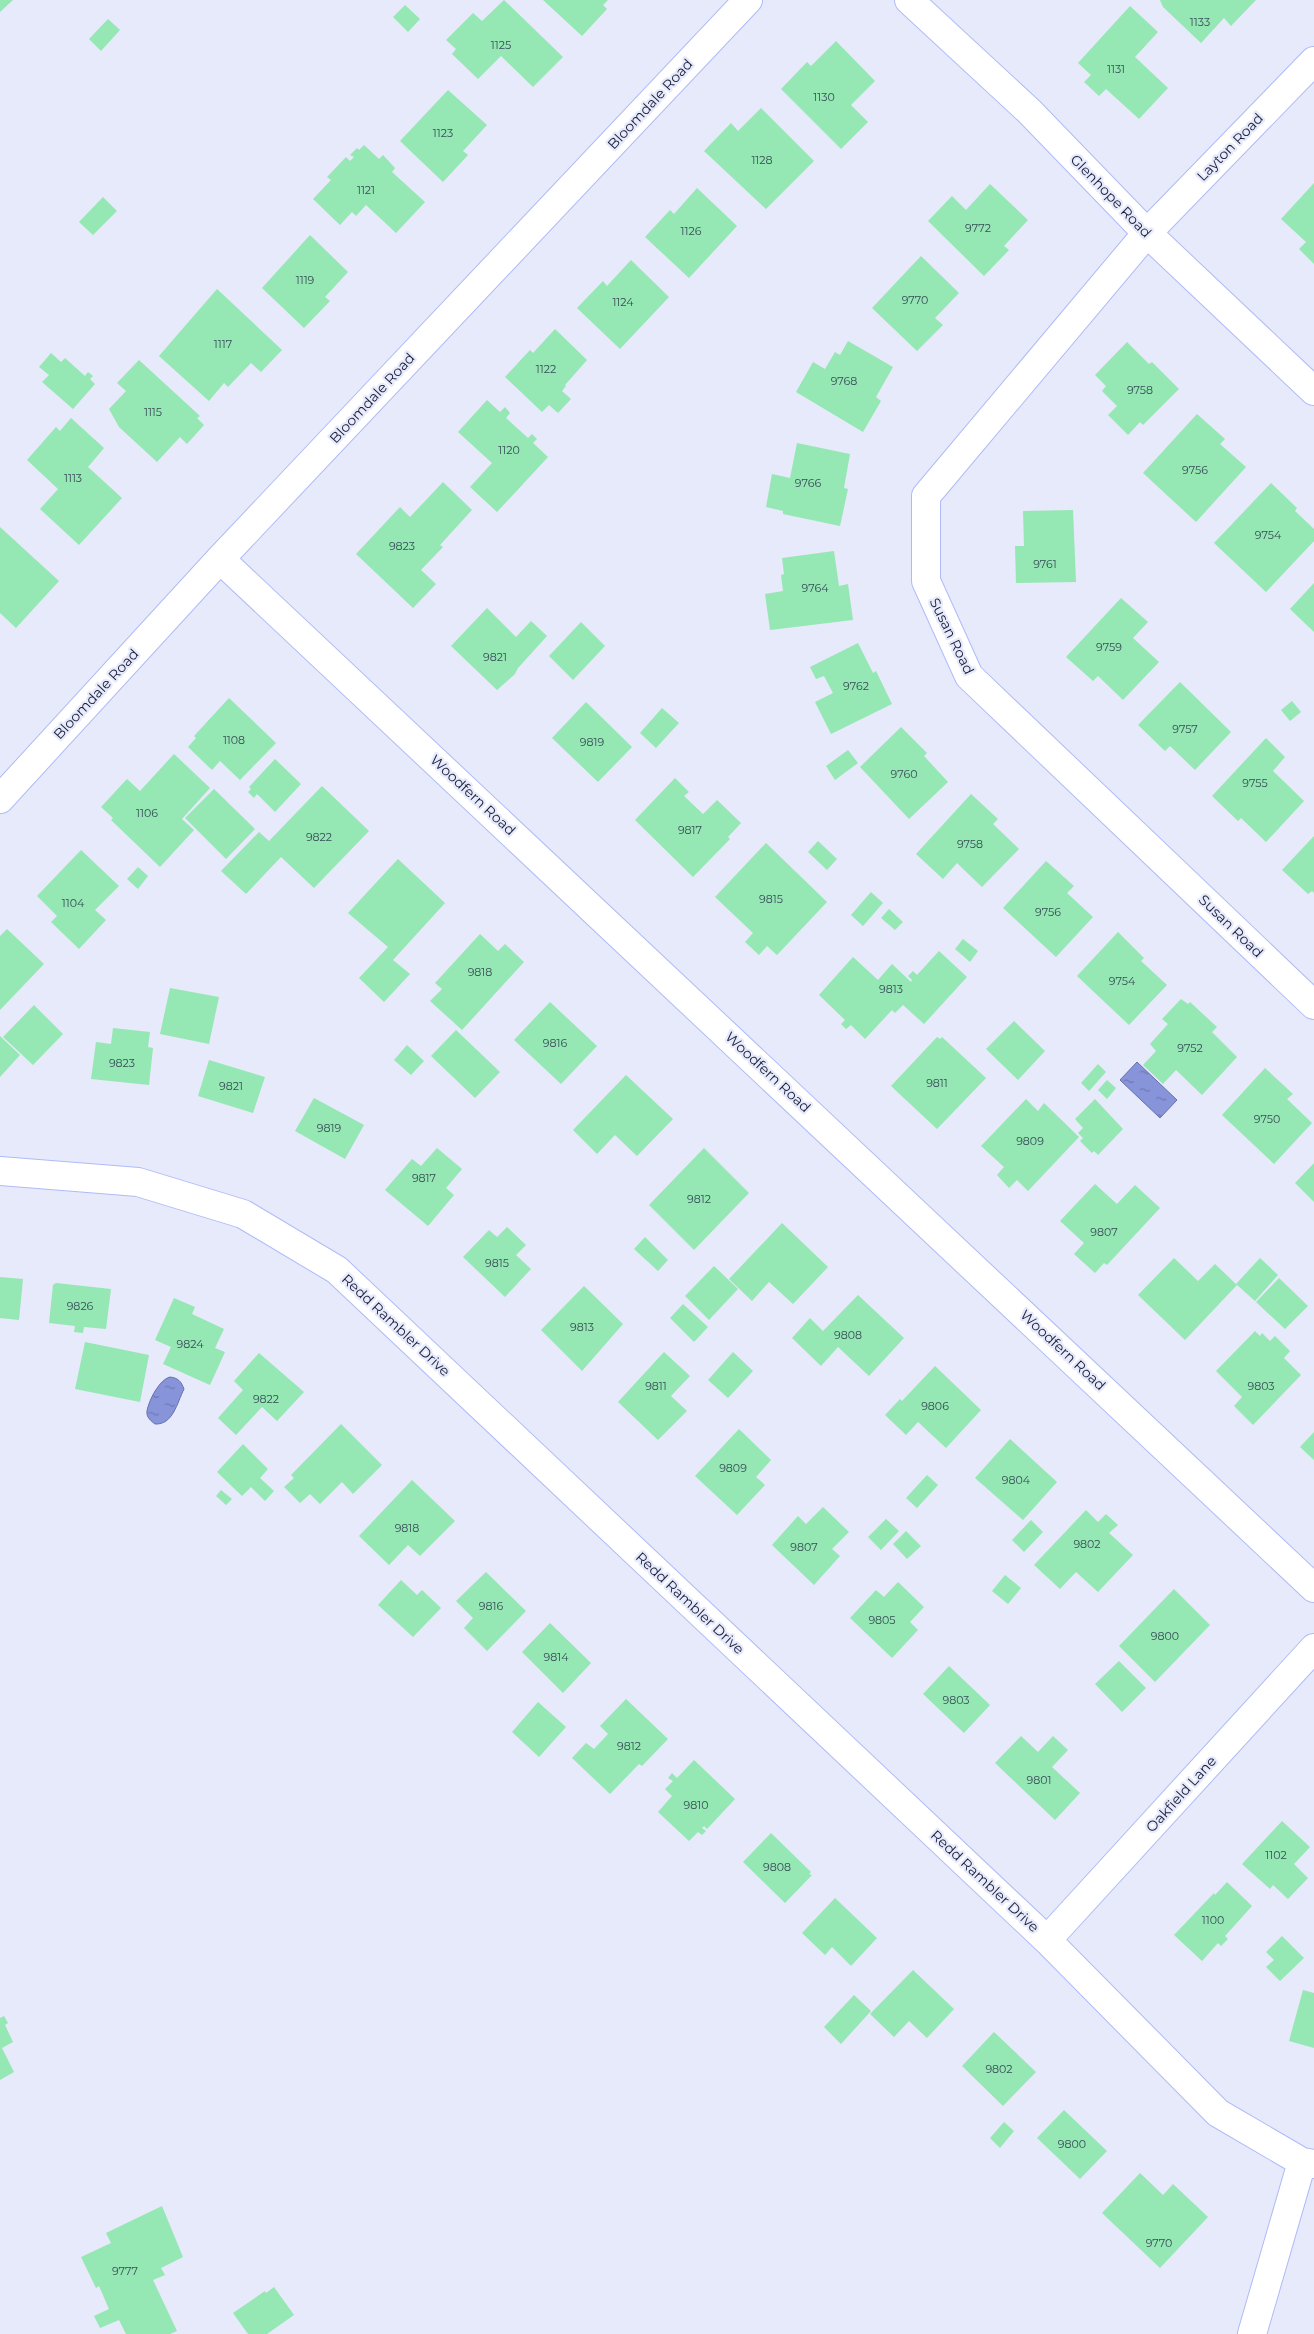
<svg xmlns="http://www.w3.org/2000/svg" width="1314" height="2334" font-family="Montserrat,sans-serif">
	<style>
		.water { fill: url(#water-ripples); stroke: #6670aa }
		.building { fill: #95e7b3 }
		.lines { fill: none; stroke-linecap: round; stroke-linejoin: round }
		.minor-casing { stroke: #afbbf8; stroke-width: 30 }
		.minor { stroke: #fff; stroke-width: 28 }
		.labels { text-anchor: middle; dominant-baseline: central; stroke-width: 4.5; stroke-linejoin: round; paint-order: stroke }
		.number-label { font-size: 11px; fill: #374f58 }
		.street-label { font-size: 14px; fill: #181c39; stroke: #e6eafa }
	</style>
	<defs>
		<pattern id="water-ripples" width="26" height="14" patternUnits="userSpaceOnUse" patternTransform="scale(1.25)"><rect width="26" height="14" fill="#8894da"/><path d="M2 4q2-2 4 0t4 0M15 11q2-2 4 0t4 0" fill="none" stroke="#6e78b2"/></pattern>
	</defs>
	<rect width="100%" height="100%" fill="#e6eafa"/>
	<path class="water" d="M 1137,1062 L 1177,1100 L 1160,1118 L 1120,1080 Z
		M 170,1377 C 178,1378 181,1381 184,1389 C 177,1403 173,1425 155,1424 C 151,1421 146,1417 147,1411 C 149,1400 159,1380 170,1377 Z"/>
	<path class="building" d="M 0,0 L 13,0 L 0,12 Z
		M 504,0 L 563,57 L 533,87 L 501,56 L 478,79 L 452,54 L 456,49 L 446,40 L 473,13 L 482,21 Z
		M 543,0 L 608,0 L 603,5 L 607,9 L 582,36 Z
		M 1160,0 L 1256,0 L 1231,26 L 1224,18 L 1201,43 L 1163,7 Z
		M 405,5 L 420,19 L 408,32 L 393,17 Z
		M 1130,6 L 1158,32 L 1135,57 L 1168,88 L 1139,119 L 1106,89 L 1099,96 L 1084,82 L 1091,75 L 1078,63 Z
		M 108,19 L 120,30 L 101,51 L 89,39 Z
		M 836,41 L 875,81 L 851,105 L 868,122 L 841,149 L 781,89 L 807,62 L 811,66 Z
		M 448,90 L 487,125 L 463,151 L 468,155 L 443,182 L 400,141 Z
		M 761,108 L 814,161 L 766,209 L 704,151 L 731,123 L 738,131 Z
		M 364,145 L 379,159 L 383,155 L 395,168 L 392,172 L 425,202 L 396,233 L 366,205 L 356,216 L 352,212 L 340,225 L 313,199 L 331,180 L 327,177 L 346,157 L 350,161 L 354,157 L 350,155 L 357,148 L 359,150 Z
		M 1314,183 L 1314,264 L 1299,249 L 1306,242 L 1281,219 Z
		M 990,184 L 1028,220 L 1004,246 L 1009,250 L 984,276 L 928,221 L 952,196 L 966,210 Z
		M 697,188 L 737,226 L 689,278 L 645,237 L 670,210 L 674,214 Z
		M 103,197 L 117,211 L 93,235 L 79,222 Z
		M 310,235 L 348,272 L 325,297 L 330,301 L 304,328 L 262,288 Z
		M 921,256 L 959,293 L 935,318 L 943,325 L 917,351 L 872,308 Z
		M 631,260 L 669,297 L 620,349 L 577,308 L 603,281 L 607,286 Z
		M 217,289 L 282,350 L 261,372 L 251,363 L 228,387 L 224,383 L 209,401 L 159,356 Z
		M 555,329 L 587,360 L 565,385 L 566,386 L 562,391 L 571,399 L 558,413 L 549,405 L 542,412 L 505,377 L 530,350 L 533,353 Z
		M 848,341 L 893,367 L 876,397 L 881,401 L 863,432 L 796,392 L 813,362 L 825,369 L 835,352 L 840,355 Z
		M 1127,342 L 1149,364 L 1152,362 L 1179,389 L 1143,425 L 1140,422 L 1128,435 L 1108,415 L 1117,406 L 1102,391 L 1106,386 L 1095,375 Z
		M 51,353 L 61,362 L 65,358 L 85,376 L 88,372 L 93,376 L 90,379 L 95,384 L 73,409 L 42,382 L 49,375 L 39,367 Z
		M 139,360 L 200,416 L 197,418 L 204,425 L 187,444 L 180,437 L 157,462 L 119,427 L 109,409 L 126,391 L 117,383 Z
		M 487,400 L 500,412 L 505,407 L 510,413 L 506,418 L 528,438 L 532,434 L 537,439 L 533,443 L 548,457 L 497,512 L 470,487 L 492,463 L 458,432 Z
		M 1197,414 L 1225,439 L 1220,444 L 1246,467 L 1196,522 L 1143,473 Z
		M 71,418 L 104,448 L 88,467 L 122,498 L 79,545 L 40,509 L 58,489 L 27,460 L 56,427 L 60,431 Z
		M 797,443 L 850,454 L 844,488 L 848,489 L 840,526 L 783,514 L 783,511 L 766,507 L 772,474 L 790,478 Z
		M 443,482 L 472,510 L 440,545 L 443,547 L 421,570 L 436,584 L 413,608 L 356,554 L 400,507 L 410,517 Z
		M 1271,483 L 1297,508 L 1295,511 L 1314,529 L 1314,541 L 1266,592 L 1214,543 Z
		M 1073,510 L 1076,582 L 1016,583 L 1015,546 L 1024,546 L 1023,511 Z
		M 0,527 L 59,581 L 16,628 L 0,613 Z
		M 834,551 L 839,586 L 848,584 L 853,620 L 770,630 L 765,594 L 783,591 L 781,575 L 784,574 L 782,558 Z
		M 1314,583 L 1314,632 L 1290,609 Z
		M 1121,598 L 1148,622 L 1133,638 L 1159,662 L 1123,700 L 1098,676 L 1093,681 L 1066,657 Z
		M 487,608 L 516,637 L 531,621 L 547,636 L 518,668 L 515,674 L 497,690 L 451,646 Z
		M 581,622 L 605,646 L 573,680 L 549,656 Z
		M 858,643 L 873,673 L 876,671 L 892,704 L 831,734 L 815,702 L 833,693 L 824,676 L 816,679 L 810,667 Z
		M 1180,682 L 1231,732 L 1195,770 L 1170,746 L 1165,751 L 1138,725 Z
		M 229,698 L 276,743 L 240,780 L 220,761 L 212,770 L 188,747 L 196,738 L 194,736 Z
		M 1292,701 L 1301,712 L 1290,721 L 1281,710 Z
		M 586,702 L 632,747 L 598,782 L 552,738 Z
		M 662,708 L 679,723 L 656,748 L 640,733 Z
		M 901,727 L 927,753 L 924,756 L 948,782 L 909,819 L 860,767 Z
		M 1266,738 L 1285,757 L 1273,771 L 1304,801 L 1266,842 L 1241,818 L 1238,821 L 1212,796 Z
		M 848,750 L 858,763 L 835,780 L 826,766 Z
		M 174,754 L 210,788 L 182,819 L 194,830 L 160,867 L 111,820 L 113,818 L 101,807 L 127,779 L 140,791 Z
		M 275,759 L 301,784 L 275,812 L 257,794 L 254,798 L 248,792 L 251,789 L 249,787 Z
		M 675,778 L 689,792 L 684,796 L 703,814 L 717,800 L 741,823 L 728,837 L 730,839 L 693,877 L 635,820 Z
		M 322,786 L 369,831 L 314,888 L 281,857 L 246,894 L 221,871 L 259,832 L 269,841 Z
		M 214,789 L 255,829 L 226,859 L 185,818 Z
		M 971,794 L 998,819 L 993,824 L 1019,849 L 982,887 L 957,863 L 943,879 L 916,854 Z
		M 1314,836 L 1314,893 L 1312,891 L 1308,894 L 1282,870 Z
		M 818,841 L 837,859 L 827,870 L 808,852 Z
		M 766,843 L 827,902 L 777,955 L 767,946 L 759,955 L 745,942 L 753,933 L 715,897 Z
		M 81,850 L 119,886 L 95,910 L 106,920 L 79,949 L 51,922 L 57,916 L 37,896 Z
		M 398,859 L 445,903 L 393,960 L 410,974 L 384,1002 L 359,978 L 388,947 L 348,913 Z
		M 1046,861 L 1074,886 L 1067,893 L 1093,917 L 1056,957 L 1003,908 Z
		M 138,867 L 148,876 L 138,889 L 127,879 Z
		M 871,892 L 883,903 L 863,926 L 851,915 Z
		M 889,909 L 903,922 L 895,930 L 881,918 Z
		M 7,929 L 44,964 L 0,1010 L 0,936 Z
		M 1118,932 L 1144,958 L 1141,961 L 1167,985 L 1129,1025 L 1077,976 Z
		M 480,934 L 498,951 L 505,944 L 524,962 L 462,1030 L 430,1001 L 442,989 L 435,983 Z
		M 963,939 L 978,951 L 970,962 L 955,949 Z
		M 939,951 L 967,977 L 924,1024 L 903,1005 L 895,1013 L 892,1010 L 865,1039 L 851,1025 L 846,1029 L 841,1024 L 845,1020 L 819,995 L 853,957 L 878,980 L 892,964 L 911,982 L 912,980 L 908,976 L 913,971 L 917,975 Z
		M 170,988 L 219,997 L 209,1044 L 160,1034 Z
		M 1181,999 L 1188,1004 L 1190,1002 L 1217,1027 L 1212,1032 L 1237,1057 L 1202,1095 L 1176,1070 L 1163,1084 L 1143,1065 L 1156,1051 L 1150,1044 L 1168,1024 L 1162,1019 Z
		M 550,1002 L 597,1046 L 561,1084 L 514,1040 Z
		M 34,1005 L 63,1034 L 33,1065 L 3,1037 Z
		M 1014,1021 L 1045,1051 L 1018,1080 L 986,1049 Z
		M 113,1028 L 150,1032 L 148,1047 L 153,1048 L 149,1085 L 91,1079 L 96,1042 L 111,1044 Z
		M 456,1030 L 500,1072 L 475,1098 L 431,1056 Z
		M 0,1036 L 20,1055 L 0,1077 Z
		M 937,1037 L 940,1039 L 942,1037 L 986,1078 L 937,1129 L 891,1086 Z
		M 407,1045 L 424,1061 L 411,1075 L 394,1060 Z
		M 209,1060 L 265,1077 L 253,1113 L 198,1096 Z
		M 1098,1064 L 1106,1072 L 1089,1091 L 1081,1083 Z
		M 1265,1068 L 1293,1094 L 1287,1099 L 1312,1123 L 1274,1164 L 1222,1115 Z
		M 626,1075 L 673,1119 L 637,1156 L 615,1135 L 597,1154 L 573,1130 Z
		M 1107,1080 L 1116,1088 L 1107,1099 L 1098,1090 Z
		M 314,1098 L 364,1125 L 345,1159 L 295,1131 Z
		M 1026,1099 L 1038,1111 L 1044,1103 L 1079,1137 L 1028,1191 L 1017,1180 L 1009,1188 L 997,1175 L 1004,1167 L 981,1146 Z
		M 1095,1099 L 1123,1129 L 1098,1155 L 1094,1151 L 1092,1153 L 1080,1141 L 1083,1138 L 1078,1133 L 1083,1128 L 1075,1119 Z
		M 437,1148 L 462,1169 L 446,1188 L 454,1195 L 428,1226 L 385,1190 L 412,1159 L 421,1166 Z
		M 704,1148 L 749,1193 L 694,1250 L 649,1205 Z
		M 1314,1163 L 1314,1202 L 1295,1183 Z
		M 1095,1184 L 1117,1204 L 1135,1185 L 1160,1208 L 1107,1265 L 1104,1263 L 1095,1273 L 1074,1254 L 1084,1243 L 1060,1221 Z
		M 782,1223 L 828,1267 L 793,1304 L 769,1282 L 752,1301 L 729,1279 Z
		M 507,1227 L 526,1245 L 516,1255 L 531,1269 L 505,1297 L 463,1257 L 489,1230 L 497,1237 Z
		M 645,1237 L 668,1260 L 658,1271 L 634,1249 Z
		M 1174,1258 L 1198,1281 L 1215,1264 L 1237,1285 L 1185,1340 L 1138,1295 Z
		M 1260,1258 L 1278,1275 L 1255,1301 L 1236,1284 Z
		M 714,1266 L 738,1289 L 709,1320 L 685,1296 Z
		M 0,1277 L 23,1279 L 19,1320 L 0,1318 Z
		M 1279,1278 L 1308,1306 L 1285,1329 L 1256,1302 Z
		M 56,1283 L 111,1289 L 106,1329 L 84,1327 L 83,1333 L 74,1332 L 75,1326 L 49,1323 L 53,1285 Z
		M 584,1286 L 623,1324 L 582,1371 L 541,1330 Z
		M 858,1295 L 904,1338 L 869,1376 L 838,1347 L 821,1366 L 792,1338 L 810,1318 L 823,1331 Z
		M 174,1298 L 195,1307 L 192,1314 L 224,1329 L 215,1348 L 225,1352 L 210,1385 L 163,1364 L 171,1347 L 155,1340 Z
		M 683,1304 L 708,1327 L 694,1342 L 670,1318 Z
		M 1255,1331 L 1260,1336 L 1262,1333 L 1270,1341 L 1275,1336 L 1290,1351 L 1284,1358 L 1301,1375 L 1253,1425 L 1234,1406 L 1242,1397 L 1216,1371 Z
		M 85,1342 L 149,1355 L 140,1402 L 75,1389 Z
		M 664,1352 L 690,1376 L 671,1396 L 687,1411 L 658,1440 L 618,1402 Z
		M 733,1352 L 753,1371 L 728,1398 L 708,1380 Z
		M 259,1353 L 304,1392 L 277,1421 L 262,1407 L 236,1435 L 218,1418 L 243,1390 L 234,1381 Z
		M 935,1366 L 981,1410 L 946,1448 L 918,1422 L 906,1435 L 885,1415 L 900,1399 L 902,1401 Z
		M 341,1424 L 382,1465 L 353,1494 L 342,1482 L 320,1504 L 310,1494 L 300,1503 L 284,1487 L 294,1478 L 291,1475 Z
		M 739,1429 L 771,1460 L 756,1477 L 765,1485 L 737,1515 L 695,1476 Z
		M 1314,1432 L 1314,1460 L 1300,1447 Z
		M 1010,1439 L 1057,1482 L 1023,1520 L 975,1478 Z
		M 243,1444 L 268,1469 L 260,1478 L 274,1491 L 265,1501 L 251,1487 L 242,1496 L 217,1472 Z
		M 927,1475 L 938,1485 L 917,1508 L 906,1498 Z
		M 412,1480 L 455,1521 L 420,1556 L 408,1545 L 389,1565 L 359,1536 Z
		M 221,1490 L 232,1499 L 226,1505 L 216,1496 Z
		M 823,1507 L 849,1532 L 832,1549 L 840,1556 L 814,1585 L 772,1545 L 798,1516 L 806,1524 Z
		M 1086,1510 L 1098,1522 L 1106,1514 L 1118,1525 L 1109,1533 L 1133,1555 L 1098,1592 L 1076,1572 L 1060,1589 L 1034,1565 Z
		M 886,1519 L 899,1531 L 881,1550 L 868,1537 Z
		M 1031,1520 L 1043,1532 L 1024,1552 L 1012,1540 Z
		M 906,1531 L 921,1546 L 907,1559 L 893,1544 Z
		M 486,1572 L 526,1611 L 487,1651 L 464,1628 L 473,1618 L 456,1601 Z
		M 1005,1575 L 1021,1588 L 1008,1604 L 992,1591 Z
		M 401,1580 L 417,1595 L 422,1590 L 441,1608 L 413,1637 L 378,1605 Z
		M 898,1582 L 924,1607 L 910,1622 L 918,1630 L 892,1658 L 850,1618 L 876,1590 L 884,1597 Z
		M 1174,1589 L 1210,1625 L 1155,1682 L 1119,1646 Z
		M 550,1623 L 591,1663 L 563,1693 L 522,1652 Z
		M 1119,1661 L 1146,1688 L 1122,1712 L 1095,1684 Z
		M 949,1666 L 990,1705 L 964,1733 L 923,1694 Z
		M 626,1699 L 668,1739 L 642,1766 L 639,1764 L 610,1794 L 572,1758 L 586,1743 L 594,1749 L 608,1734 L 600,1726 Z
		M 538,1702 L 566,1727 L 539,1757 L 512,1732 Z
		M 1021,1736 L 1038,1752 L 1053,1736 L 1068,1750 L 1052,1767 L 1080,1793 L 1055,1820 L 995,1763 Z
		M 694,1760 L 735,1799 L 707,1829 L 704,1826 L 702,1828 L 706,1831 L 702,1835 L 698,1832 L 689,1841 L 658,1812 L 672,1796 L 665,1789 L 673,1781 L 668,1778 L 672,1773 L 677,1778 Z
		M 1282,1821 L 1310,1847 L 1294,1864 L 1308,1878 L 1288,1899 L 1273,1885 L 1270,1889 L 1242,1864 Z
		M 771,1833 L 811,1872 L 809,1874 L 812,1875 L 785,1903 L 743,1862 Z
		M 1227,1882 L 1252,1906 L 1225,1936 L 1228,1939 L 1221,1946 L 1218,1943 L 1202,1961 L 1174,1935 L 1214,1893 L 1215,1895 Z
		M 835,1898 L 877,1938 L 851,1966 L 832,1947 L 825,1955 L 802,1933 Z
		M 1282,1936 L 1304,1958 L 1280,1981 L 1266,1967 L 1274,1960 L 1266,1952 Z
		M 913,1970 L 954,2009 L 927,2038 L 909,2021 L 894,2037 L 870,2014 Z
		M 1303,1990 L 1314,1993 L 1314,2048 L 1289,2041 Z
		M 854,1995 L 871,2011 L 841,2044 L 824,2027 Z
		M 4,2016 L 8,2023 L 5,2025 L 13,2042 L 2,2048 L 14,2072 L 0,2080 L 0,2018 Z
		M 994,2032 L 1036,2072 L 1003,2106 L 962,2066 Z
		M 1064,2110 L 1107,2151 L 1080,2179 L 1037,2138 Z
		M 1004,2122 L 1014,2131 L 1000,2148 L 990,2138 Z
		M 1140,2173 L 1163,2195 L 1173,2184 L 1208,2217 L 1160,2268 L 1102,2213 Z
		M 162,2206 L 183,2257 L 161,2268 L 165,2275 L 153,2280 L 177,2331 L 170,2334 L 126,2334 L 119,2320 L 100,2328 L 94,2316 L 109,2309 L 99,2286 L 96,2288 L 81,2257 L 111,2243 L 106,2233 Z
		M 274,2287 L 294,2315 L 267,2334 L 248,2334 L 233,2313 L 265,2291 L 266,2293 Z"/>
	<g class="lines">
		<g class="minor-casing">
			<path id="minor" d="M 909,0 L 1029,111 L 1147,233 L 1314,391
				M 1314,61 L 1147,233 L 926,496 L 926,581 L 969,676 L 1314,1005
				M 220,559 L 1314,1588
				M 0,799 L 220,559 L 748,0
				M 0,1171 L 138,1182 L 243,1214 L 337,1270 L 1047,1940 L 1218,2113 L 1302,2162 L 1314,2164
				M 1047,1940 L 1314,1648
				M 1252,2334 L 1302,2162"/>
		</g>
		<use href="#minor" class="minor"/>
	</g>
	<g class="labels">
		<g class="number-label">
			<text x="1200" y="22">1133</text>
			<text x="501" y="45">1125</text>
			<text x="1116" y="69">1131</text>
			<text x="824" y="97">1130</text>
			<text x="443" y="133">1123</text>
			<text x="762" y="160">1128</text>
			<text x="366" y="190">1121</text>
			<text x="978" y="228">9772</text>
			<text x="691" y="231">1126</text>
			<text x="305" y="280">1119</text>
			<text x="915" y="300">9770</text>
			<text x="623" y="302">1124</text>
			<text x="223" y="344">1117</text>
			<text x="546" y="369">1122</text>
			<text x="844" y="381">9768</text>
			<text x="1140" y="390">9758</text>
			<text x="153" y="412">1115</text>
			<text x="509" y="450">1120</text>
			<text x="1195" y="470">9756</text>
			<text x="73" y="478">1113</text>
			<text x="808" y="483">9766</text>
			<text x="1268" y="535">9754</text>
			<text x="402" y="546">9823</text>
			<text x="1045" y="564">9761</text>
			<text x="815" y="588">9764</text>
			<text x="1109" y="647">9759</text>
			<text x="495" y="657">9821</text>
			<text x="856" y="686">9762</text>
			<text x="1185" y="729">9757</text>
			<text x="234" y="740">1108</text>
			<text x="592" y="742">9819</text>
			<text x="904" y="774">9760</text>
			<text x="1255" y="783">9755</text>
			<text x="147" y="813">1106</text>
			<text x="690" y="830">9817</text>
			<text x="319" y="837">9822</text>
			<text x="970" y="844">9758</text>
			<text x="771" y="899">9815</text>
			<text x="73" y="903">1104</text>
			<text x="1048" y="912">9756</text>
			<text x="480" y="972">9818</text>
			<text x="1122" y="981">9754</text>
			<text x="891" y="989">9813</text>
			<text x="555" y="1043">9816</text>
			<text x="1190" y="1048">9752</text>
			<text x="122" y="1063">9823</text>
			<text x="937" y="1083">9811</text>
			<text x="231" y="1086">9821</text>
			<text x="1267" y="1119">9750</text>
			<text x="329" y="1128">9819</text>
			<text x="1030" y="1141">9809</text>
			<text x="424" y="1178">9817</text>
			<text x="699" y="1199">9812</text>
			<text x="1104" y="1232">9807</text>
			<text x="497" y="1263">9815</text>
			<text x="80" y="1306">9826</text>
			<text x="582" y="1327">9813</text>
			<text x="848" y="1335">9808</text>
			<text x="190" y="1344">9824</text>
			<text x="656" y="1386">9811</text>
			<text x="1261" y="1386">9803</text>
			<text x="266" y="1399">9822</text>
			<text x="935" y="1406">9806</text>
			<text x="733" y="1468">9809</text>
			<text x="1016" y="1480">9804</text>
			<text x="407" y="1528">9818</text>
			<text x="1087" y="1544">9802</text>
			<text x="804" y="1547">9807</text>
			<text x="491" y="1606">9816</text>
			<text x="882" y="1620">9805</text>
			<text x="1165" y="1636">9800</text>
			<text x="556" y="1657">9814</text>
			<text x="956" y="1700">9803</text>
			<text x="629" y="1746">9812</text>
			<text x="1039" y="1780">9801</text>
			<text x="696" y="1805">9810</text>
			<text x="1276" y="1855">1102</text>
			<text x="777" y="1867">9808</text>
			<text x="1213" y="1920">1100</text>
			<text x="999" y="2069">9802</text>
			<text x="1072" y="2144">9800</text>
			<text x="1159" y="2243">9770</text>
			<text x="125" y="2271">9777</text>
		</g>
		<g class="street-label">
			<text transform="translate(650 104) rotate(-47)">Bloomdale Road</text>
			<text transform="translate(1230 147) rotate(-46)">Layton Road</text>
			<text transform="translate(1111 196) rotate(46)">Glenhope Road</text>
			<text transform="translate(372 398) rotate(-47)">Bloomdale Road</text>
			<text transform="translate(952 636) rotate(64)">Susan Road</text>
			<text transform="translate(96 694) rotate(-47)">Bloomdale Road</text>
			<text transform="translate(473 795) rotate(43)">Woodfern Road</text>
			<text transform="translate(1231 926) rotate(44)">Susan Road</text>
			<text transform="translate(768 1072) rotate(43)">Woodfern Road</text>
			<text transform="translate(396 1325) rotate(43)">Redd Rambler Drive</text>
			<text transform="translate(1063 1350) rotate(43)">Woodfern Road</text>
			<text transform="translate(690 1603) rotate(43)">Redd Rambler Drive</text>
			<text transform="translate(1181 1794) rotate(-48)">Oakfield Lane</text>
			<text transform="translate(985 1881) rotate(43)">Redd Rambler Drive</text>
		</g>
	</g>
</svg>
